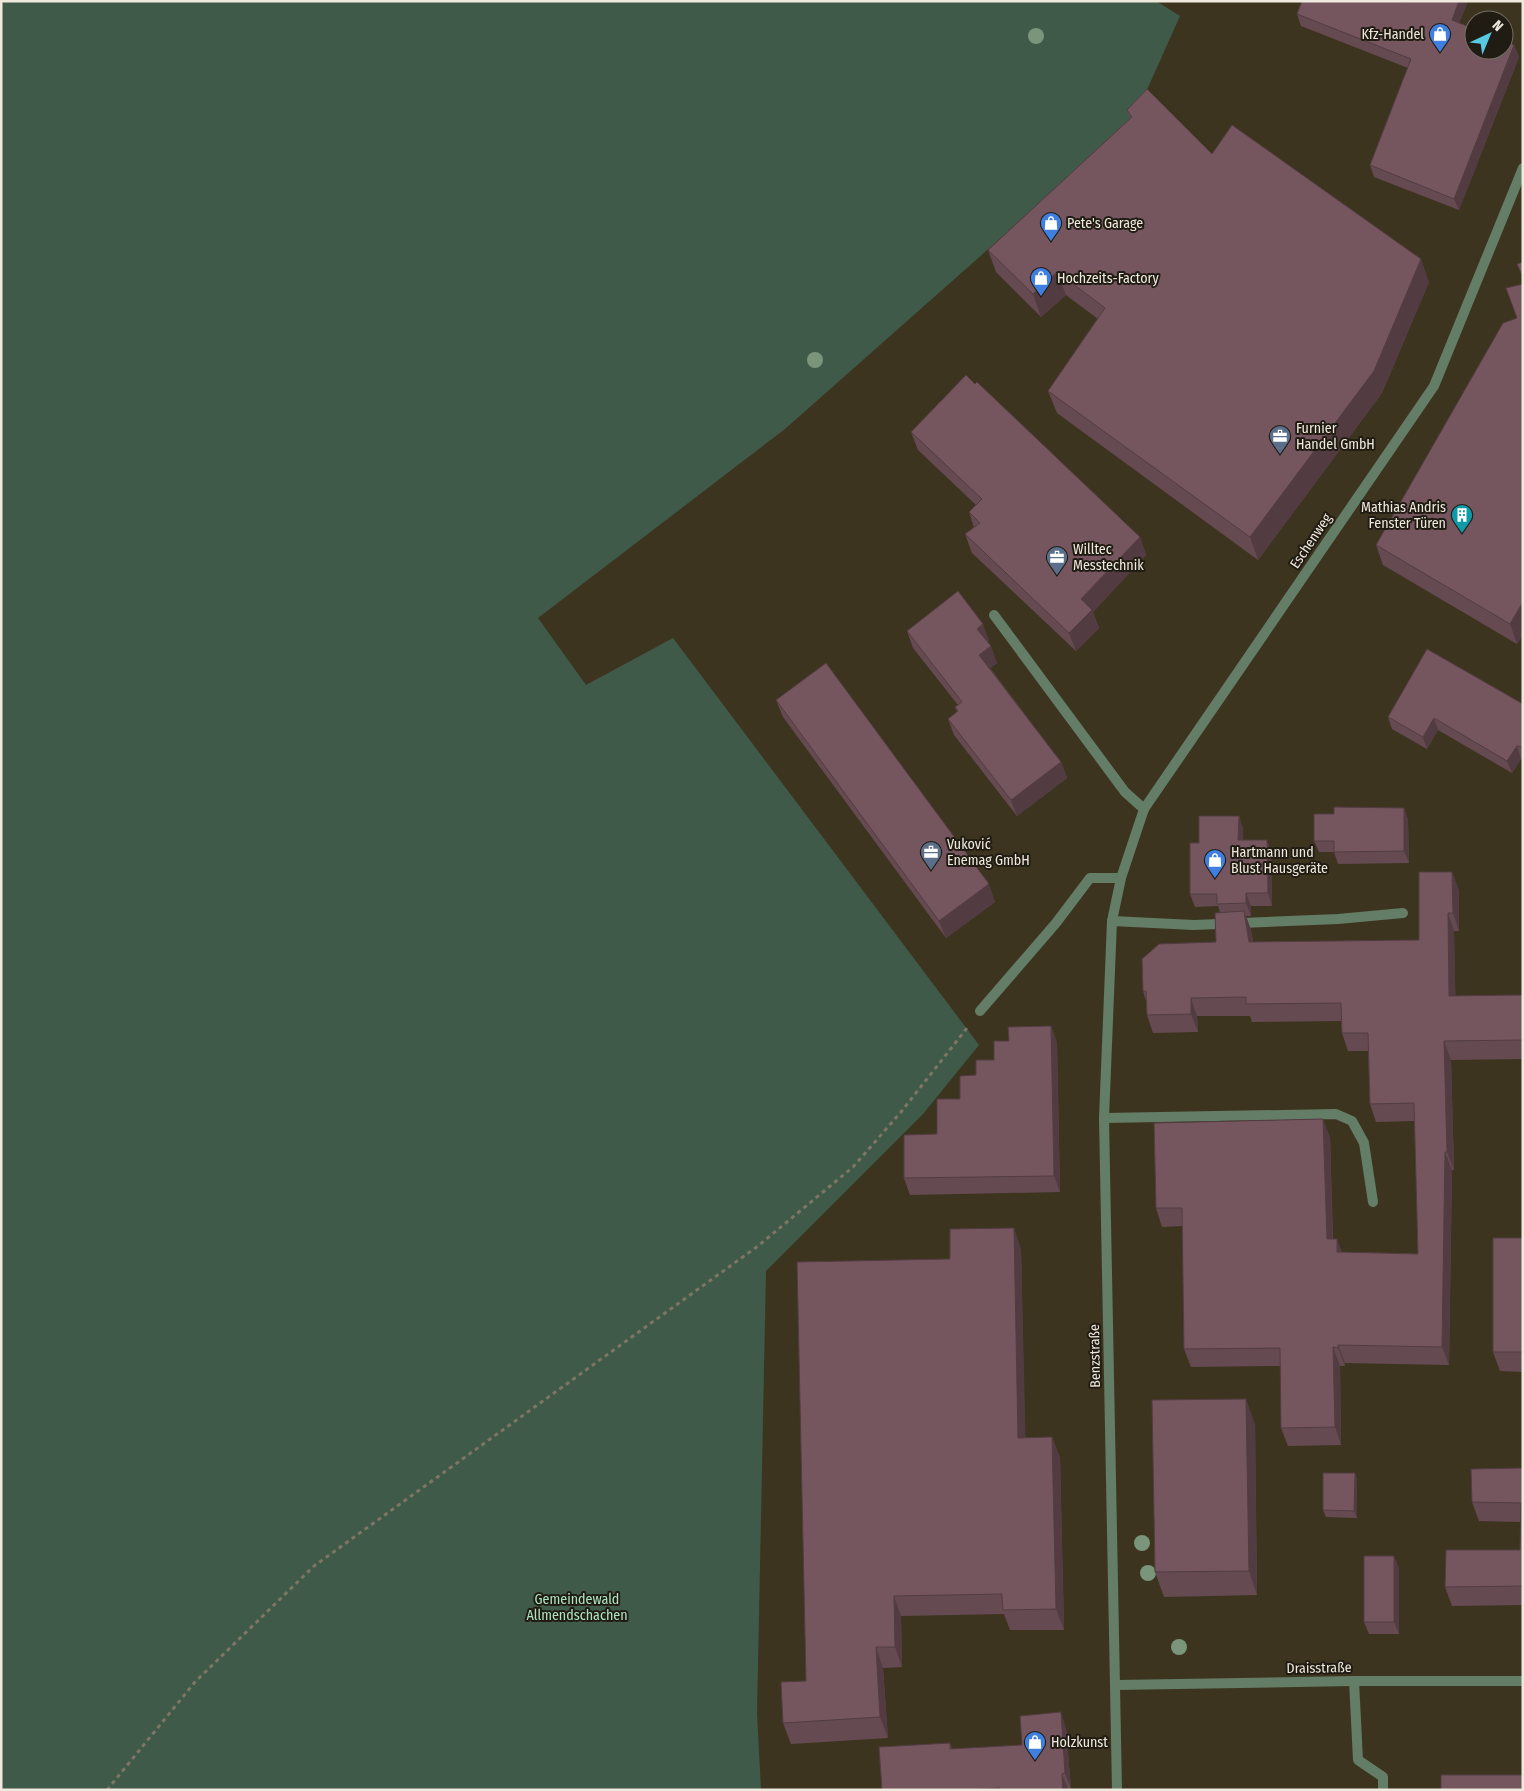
<svg xmlns="http://www.w3.org/2000/svg" width="1524" height="1791" font-family="'Fira Sans Condensed',sans-serif">
	<style>
		.green { fill: #405a4a }
		.lines { fill: none; stroke-linecap: round; stroke-linejoin: round }
		.path { stroke: #7e7665; stroke-width: 3; stroke-dasharray: 4 4; stroke-linecap: butt }
		.service { stroke: #637d66; stroke-width: 10 }
		.minor { stroke: #637d66; stroke-width: 10 }
		.tree { fill: #7a957a }
		.wall { fill: #654a52 }
		.shaded-wall { fill: #523c42 }
		.building { fill: #75565f; stroke: #523c42 }
		.labels { text-anchor: middle; dominant-baseline: central; stroke-width: 4; stroke-linejoin: round; paint-order: stroke }
		.poi-label { font-size: 14px; fill: #f0e9dd; stroke: #201c13; text-anchor: start }
		.street-label { font-size: 14px; fill: #f0e9dd; stroke: #201c13 }
		.park-label { font-size: 14px; fill: #ace4c3; stroke: #201c13 }
	</style>
	<rect width="100%" height="100%" fill="#3d3420"/>
	<path class="green" d="M 1,1 L 1156,1 L 1180,16 L 1133,121 L 785,429 L 538,618 L 586,685 L 673,638 L 979,1045 L 923,1114 L 766,1271 L 757,1713 L 761,1790 L 1,1790 Z"/>
	<g class="lines">
		<path class="path" d="M 107,1790 L 195,1682 L 314,1566 L 758,1246 L 853,1167 L 901,1112 L 967,1028"/>
		<path class="service" d="M 994,615 L 1125,792 L 1144,809
			M 1112,921 L 1194,925 L 1338,919 L 1403,913
			M 980,1011 L 1056,923 L 1090,878 L 1121,878
			M 1104,1118 L 1336,1114 L 1352,1121 L 1364,1143 L 1373,1202
			M 1354,1681 L 1358,1760 L 1383,1777 L 1383,1790"/>
		<path class="minor" d="M 1116,1685 L 1354,1681 L 1523,1681
			M 1117,1790 L 1104,1118 L 1112,921 L 1121,878 L 1144,809 L 1434,386 L 1523,168"/>
	</g>
	<g class="tree">
		<circle cx="1036" cy="36" r="8"/>
		<circle cx="815" cy="360" r="8"/>
		<circle cx="1142" cy="1543" r="8"/>
		<circle cx="1148" cy="1573" r="8"/>
		<circle cx="1179" cy="1647" r="8"/>
	</g>
	<path class="wall" d="M 1407,1 L 1468,1 L 1459,23 L 1514,45 L 1519,57 L 1459,210 L 1374,177 L 1370,165 L 1408,68 L 1301,26 L 1297,14 L 1407,2 Z
		M 1127,110 L 1212,154 L 1429,282 L 1382,393 L 1258,560 L 1057,413 L 1048,391 L 1098,319 L 1066,295 L 1041,317 L 996,272 L 988,250 L 1130,118 Z
		M 1523,284 L 1523,634 L 1517,644 L 1383,565 L 1376,545 L 1517,318 Z
		M 911,432 L 1140,537 L 1146,555 L 1093,612 L 1099,628 L 1076,651 L 972,553 L 965,534 L 974,528 L 969,512 L 976,505 L 918,450 Z
		M 907,631 L 989,640 L 987,642 L 997,663 L 990,668 L 1061,762 L 1067,778 L 1017,816 L 954,735 L 948,719 L 957,712 L 955,707 L 958,705 L 913,648 Z
		M 776,700 L 995,902 L 946,938 L 783,717 Z
		M 1523,704 L 1523,759 L 1521,759 L 1512,773 L 1438,730 L 1427,749 L 1392,729 L 1388,717 Z
		M 1404,808 L 1408,820 L 1409,863 L 1338,864 L 1334,852 L 1319,852 L 1314,841 L 1334,814 Z
		M 1239,816 L 1243,829 L 1243,840 L 1267,840 L 1271,853 L 1272,906 L 1251,906 L 1251,916 L 1246,916 L 1251,930 L 1253,942 L 1419,940 L 1452,872 L 1459,891 L 1459,931 L 1454,931 L 1455,996 L 1523,995 L 1523,1059 L 1451,1060 L 1454,1170 L 1452,1170 L 1449,1365 L 1345,1363 L 1345,1366 L 1340,1366 L 1341,1445 L 1288,1446 L 1281,1428 L 1281,1366 L 1191,1367 L 1184,1349 L 1183,1226 L 1162,1227 L 1156,1208 L 1330,1137 L 1333,1239 L 1342,1252 L 1418,1254 L 1415,1121 L 1376,1122 L 1370,1104 L 1368,1051 L 1348,1051 L 1342,1033 L 1341,1021 L 1252,1022 L 1250,1016 L 1197,1016 L 1198,1032 L 1153,1033 L 1147,1015 L 1146,1001 L 1143,991 L 1216,942 L 1220,912 L 1218,906 L 1195,907 L 1190,894 L 1199,843 Z
		M 1051,1026 L 1057,1043 L 1060,1192 L 910,1195 L 904,1178 L 937,1134 L 976,1075 L 994,1060 L 1009,1041 Z
		M 1523,1238 L 1523,1372 L 1500,1371 L 1493,1352 Z
		M 1021,1249 L 1025,1438 L 1052,1437 L 1060,1458 L 1064,1630 L 1010,1630 L 1004,1614 L 901,1616 L 902,1667 L 883,1668 L 888,1738 L 791,1744 L 783,1723 L 806,1681 L 950,1259 Z
		M 1255,1424 L 1257,1595 L 1164,1597 L 1155,1572 Z
		M 1523,1468 L 1523,1605 L 1452,1606 L 1445,1587 L 1520,1550 L 1521,1522 L 1479,1521 L 1472,1502 Z
		M 1355,1473 L 1357,1480 L 1357,1518 L 1326,1517 L 1323,1510 Z
		M 1394,1556 L 1399,1569 L 1399,1634 L 1369,1634 L 1364,1622 Z
		M 1066,1728 L 1071,1789 L 1068,1789 L 1068,1790 L 882,1790 L 950,1743 L 952,1749 L 1022,1745 Z"/>
	<path class="shaded-wall" d="M 1459,1 L 1468,1 L 1456,32 L 1452,20 Z
		M 1514,45 L 1519,57 L 1459,210 L 1454,199 Z
		M 1421,259 L 1429,282 L 1382,393 L 1258,560 L 1250,537 Z
		M 1057,272 L 1066,295 L 1041,317 L 1033,294 Z
		M 1140,537 L 1146,555 L 1093,612 L 1099,628 L 1076,651 L 1069,633 L 1081,599 Z
		M 1523,602 L 1523,634 L 1517,644 L 1510,624 Z
		M 983,624 L 989,640 L 983,645 L 977,629 Z
		M 991,646 L 997,663 L 985,671 L 979,655 Z
		M 1434,718 L 1438,730 L 1427,749 L 1423,737 Z
		M 1517,746 L 1521,759 L 1512,773 L 1507,761 Z
		M 1061,762 L 1067,778 L 1017,816 L 1011,800 Z
		M 1404,808 L 1408,820 L 1409,863 L 1404,851 Z
		M 1239,816 L 1243,829 L 1243,853 L 1238,840 Z
		M 1267,840 L 1271,853 L 1272,906 L 1268,893 Z
		M 1452,872 L 1459,891 L 1459,931 L 1453,913 Z
		M 989,884 L 995,902 L 946,938 L 939,921 Z
		M 1246,893 L 1251,906 L 1251,916 L 1246,903 Z
		M 1244,911 L 1251,930 L 1256,960 L 1249,942 Z
		M 1448,913 L 1454,931 L 1456,1014 L 1449,996 Z
		M 1191,998 L 1197,1016 L 1198,1032 L 1191,1014 Z
		M 1051,1026 L 1057,1043 L 1060,1192 L 1054,1176 Z
		M 1444,1041 L 1451,1060 L 1454,1170 L 1447,1152 Z
		M 1323,1119 L 1330,1137 L 1333,1257 L 1327,1239 Z
		M 1445,1152 L 1452,1170 L 1449,1365 L 1442,1347 Z
		M 1014,1228 L 1021,1249 L 1026,1459 L 1018,1438 Z
		M 1337,1239 L 1344,1257 L 1337,1252 Z
		M 1338,1345 L 1345,1363 L 1345,1366 L 1338,1348 Z
		M 1333,1347 L 1340,1366 L 1341,1445 L 1335,1427 Z
		M 1246,1399 L 1255,1424 L 1257,1595 L 1249,1571 Z
		M 1052,1437 L 1060,1458 L 1064,1630 L 1056,1609 Z
		M 1355,1473 L 1357,1480 L 1357,1518 L 1354,1511 Z
		M 1394,1556 L 1399,1569 L 1399,1634 L 1394,1622 Z
		M 894,1596 L 901,1616 L 902,1667 L 895,1647 Z
		M 876,1647 L 883,1668 L 888,1738 L 880,1717 Z
		M 1061,1712 L 1066,1728 L 1071,1789 L 1065,1773 Z
		M 1062,1774 L 1068,1789 L 1068,1790 L 1063,1790 Z"/>
	<path class="building" d="M 1302,1 L 1404,1 L 1407,2 L 1407,1 L 1459,1 L 1452,20 L 1474,29 L 1474,50 L 1504,50 L 1504,41 L 1514,45 L 1454,199 L 1370,165 L 1411,59 L 1297,14 Z
		M 1147,89 L 1212,154 L 1232,125 L 1421,259 L 1374,371 L 1250,537 L 1048,391 L 1105,308 L 1057,272 L 1033,294 L 988,250 L 1132,117 L 1127,110 Z
		M 1523,262 L 1523,277 L 1517,264 Z
		M 1523,284 L 1523,602 L 1510,624 L 1376,545 L 1503,323 L 1517,318 L 1506,288 Z
		M 966,375 L 975,384 L 977,382 L 1140,537 L 1081,599 L 1092,610 L 1069,633 L 965,534 L 980,523 L 969,512 L 982,499 L 911,432 Z
		M 958,591 L 983,624 L 977,629 L 991,646 L 979,655 L 1061,762 L 1011,800 L 948,719 L 958,711 L 955,707 L 962,702 L 907,631 Z
		M 1427,649 L 1523,704 L 1523,747 L 1517,746 L 1507,761 L 1434,718 L 1423,737 L 1388,717 Z
		M 826,663 L 989,884 L 939,921 L 776,700 Z
		M 1334,807 L 1404,808 L 1404,851 L 1334,852 L 1334,841 L 1314,841 L 1314,814 L 1334,814 Z
		M 1199,816 L 1239,816 L 1238,840 L 1267,840 L 1268,893 L 1246,893 L 1246,903 L 1217,904 L 1217,894 L 1190,894 L 1190,843 L 1199,843 Z
		M 1419,872 L 1452,872 L 1453,913 L 1448,913 L 1449,996 L 1523,995 L 1523,1040 L 1444,1041 L 1447,1152 L 1445,1152 L 1442,1347 L 1338,1345 L 1338,1348 L 1333,1347 L 1335,1427 L 1281,1428 L 1280,1348 L 1184,1349 L 1182,1208 L 1156,1208 L 1154,1123 L 1323,1119 L 1327,1239 L 1337,1239 L 1337,1252 L 1418,1254 L 1414,1103 L 1370,1104 L 1368,1033 L 1342,1033 L 1341,1003 L 1246,1004 L 1246,997 L 1191,998 L 1191,1014 L 1147,1015 L 1146,991 L 1143,991 L 1142,959 L 1159,944 L 1216,942 L 1215,913 L 1244,911 L 1249,942 L 1419,940 Z
		M 1051,1026 L 1054,1176 L 904,1178 L 904,1135 L 937,1134 L 937,1099 L 960,1099 L 960,1076 L 976,1075 L 976,1060 L 994,1060 L 994,1041 L 1009,1041 L 1008,1027 Z
		M 1014,1228 L 1018,1438 L 1052,1437 L 1056,1609 L 1003,1610 L 1002,1594 L 894,1596 L 895,1647 L 876,1647 L 880,1717 L 783,1723 L 781,1682 L 806,1681 L 797,1262 L 950,1259 L 950,1229 Z
		M 1493,1238 L 1523,1238 L 1523,1352 L 1493,1352 Z
		M 1246,1399 L 1249,1571 L 1155,1572 L 1152,1400 Z
		M 1523,1468 L 1523,1586 L 1445,1587 L 1446,1550 L 1520,1550 L 1521,1503 L 1472,1502 L 1471,1469 Z
		M 1323,1473 L 1355,1473 L 1354,1511 L 1323,1510 Z
		M 1364,1556 L 1394,1556 L 1394,1622 L 1364,1622 Z
		M 1061,1712 L 1065,1773 L 1062,1774 L 1063,1790 L 1000,1790 L 1000,1788 L 961,1790 L 882,1790 L 879,1747 L 950,1743 L 950,1749 L 1022,1745 L 1020,1716 Z
		M 1441,1775 L 1523,1775 L 1523,1790 L 1441,1790 Z"/>
	<defs>
		<g id="shop-pin" transform="scale(1.125)"><path d="M0 17L-7.5 6A9.5 9.5 0 1 1 7.5 6Z" fill="#3f7fe0" stroke="#201c13"/><path d="M-5-2.5h2.3a2.7 3.5 0 0 1 5.4 0H5L5.5 6h-11ZM-1.5-2.5h3a1.5 2.3 0 0 0-3 0Z" fill="#fff"/></g>
		<g id="office-pin" transform="scale(1.125)"><path d="M0 17L-7.5 6A9.5 9.5 0 1 1 7.5 6Z" fill="#5c6f8a" stroke="#201c13"/><path d="M-6-3h4V-5.5h4V-3h4V5H-6ZM-1-4.5V-3h2v-1.5ZM-6 0V1H6V0Z" fill="#fff"/></g>
		<g id="building-pin" transform="scale(1.125)"><path d="M0 17L-7.5 6A9.5 9.5 0 1 1 7.5 6Z" fill="#0f9aa8" stroke="#201c13"/><path d="M-4-6H4V6H1V3H-1V6H-4ZM-2.5-4.3h1.7v1.8h-1.7ZM.8-4.3h1.7v1.8H.8ZM-2.5-1h1.7V.8h-1.7ZM.8-1h1.7V.8H.8Z" fill="#fff"/></g>
	</defs>
	<g fill-rule="evenodd">
		<use href="#shop-pin" x="1440" y="34"/>
		<use href="#shop-pin" x="1051" y="223"/>
		<use href="#shop-pin" x="1041" y="278"/>
		<use href="#office-pin" x="1280" y="436"/>
		<use href="#building-pin" x="1462" y="515"/>
		<use href="#office-pin" x="1057" y="557"/>
		<use href="#office-pin" x="931" y="852"/>
		<use href="#shop-pin" x="1215" y="860"/>
		<use href="#shop-pin" x="1035" y="1742"/>
	</g>
	<g class="labels">
		<g class="poi-label">
			<text x="1424" y="34" text-anchor="end">Kfz-Handel</text>
			<text x="1067" y="223">Pete's Garage</text>
			<text x="1057" y="278">Hochzeits-Factory</text>
			<text x="1296" y="428">Furnier<tspan x="1296" dy="16">Handel GmbH</tspan></text>
			<text x="1446" y="507" text-anchor="end">Mathias Andris<tspan x="1446" dy="16">Fenster Türen</tspan></text>
			<text x="1073" y="549">Willtec<tspan x="1073" dy="16">Messtechnik</tspan></text>
			<text x="947" y="844">Vuković<tspan x="947" dy="16">Enemag GmbH</tspan></text>
			<text x="1231" y="852">Hartmann und<tspan x="1231" dy="16">Blust Hausgeräte</tspan></text>
			<text x="1051" y="1742">Holzkunst</text>
		</g>
		<g class="street-label">
			<text transform="translate(1311 541) rotate(-56)">Eschenweg</text>
			<text transform="translate(1095 1356) rotate(-91)">Benzstraße</text>
			<text transform="translate(1319 1668) rotate(-1)">Draisstraße</text>
		</g>
		<g class="park-label">
			<text x="577" y="1599">Gemeindewald<tspan x="577" dy="16">Allmendschachen</tspan></text>
		</g>
	</g>
	<rect width="1524" height="1791" fill="none" stroke="#f0e9dd" stroke-width="5"/>
	<g transform="translate(1489 35) rotate(44)"><circle r="24" fill="#201c13" stroke="#736e64"/>
	<path d="M0-4L9 19L0 12L-9 19Z" fill="#57c9e2"/>
	<text y="-8" font-size="14" font-weight="bold" text-anchor="middle" fill="#f0e9dd">N</text>
	</g>
</svg>
